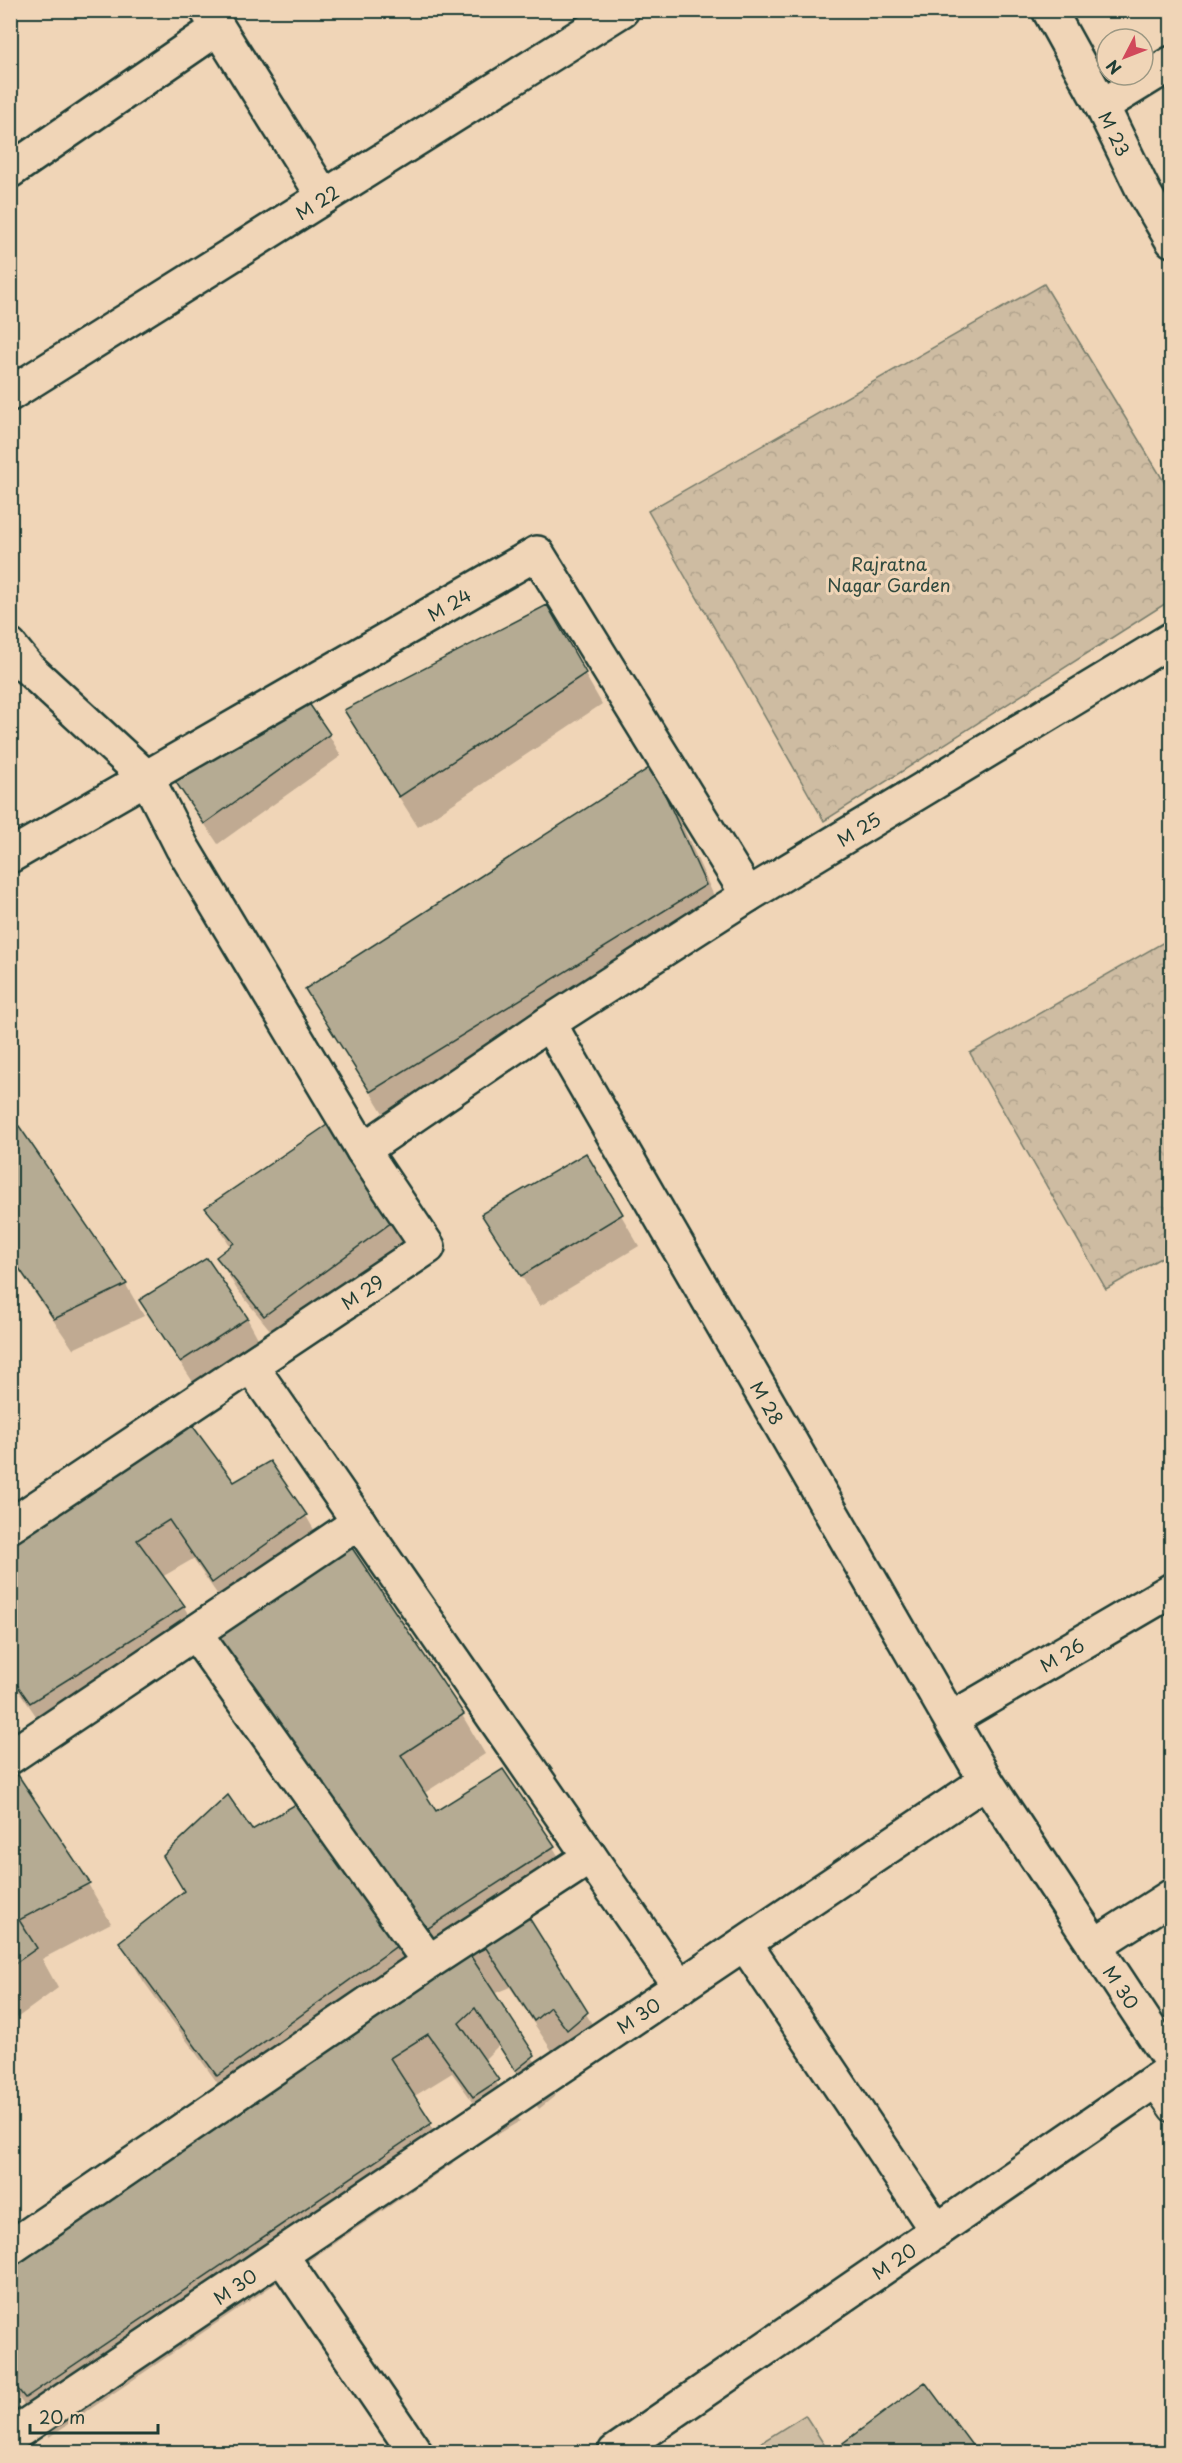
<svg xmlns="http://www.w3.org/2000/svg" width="1182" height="2463" font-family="'Playpen Sans',sans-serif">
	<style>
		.grass { fill: #cebca2; stroke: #767c6b; stroke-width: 1.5 }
		.forest { fill: url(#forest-crowns); stroke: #767c6b; stroke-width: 1.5 }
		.shadow { fill: #0003 }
		.building { fill: #b5ab93; stroke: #1f3d34; stroke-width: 1.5 }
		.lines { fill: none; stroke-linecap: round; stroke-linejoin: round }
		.lane-casing { stroke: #1f3d34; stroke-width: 30 }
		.street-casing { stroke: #1f3d34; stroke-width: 38 }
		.secondary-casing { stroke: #1f3d34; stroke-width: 38 }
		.lane { stroke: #f0d5b7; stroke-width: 26 }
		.street { stroke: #f0d5b7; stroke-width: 33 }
		.secondary { stroke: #f0d5b7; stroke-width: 33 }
		.labels { text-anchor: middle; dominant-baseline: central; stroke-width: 6; stroke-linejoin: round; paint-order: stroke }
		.street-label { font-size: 18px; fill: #1f3d34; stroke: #f0d5b7 }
		.park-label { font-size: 18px; fill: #304a3f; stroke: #f0d5b7 }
	</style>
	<defs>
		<pattern id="forest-crowns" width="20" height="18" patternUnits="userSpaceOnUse" patternTransform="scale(1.5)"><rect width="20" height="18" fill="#cebca2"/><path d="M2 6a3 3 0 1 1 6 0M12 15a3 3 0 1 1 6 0" fill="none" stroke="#b0a28c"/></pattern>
	</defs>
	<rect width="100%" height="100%" fill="#f0d5b7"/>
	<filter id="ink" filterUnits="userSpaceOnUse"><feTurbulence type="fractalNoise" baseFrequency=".0167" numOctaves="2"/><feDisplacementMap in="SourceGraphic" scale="12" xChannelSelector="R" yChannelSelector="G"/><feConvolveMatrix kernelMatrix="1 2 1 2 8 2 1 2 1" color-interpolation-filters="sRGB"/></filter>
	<g filter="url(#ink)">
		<path class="grass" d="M 805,2415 L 829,2452 L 746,2452 Z"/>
		<path class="forest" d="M 1044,284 L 1171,493 L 1171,600 L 824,821 L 648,511 Z
			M 1171,938 L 1171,1252 L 1106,1289 L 970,1053 Z"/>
		<path class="shadow" d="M 546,607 L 602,704 L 418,827 L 364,742 Z
			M 329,735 L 341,756 L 218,844 L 188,799 Z
			M 652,768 L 674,807 L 727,925 L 394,1131 L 307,989 Z
			M 329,1125 L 413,1251 L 283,1346 L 236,1288 L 218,1257 L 231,1247 L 207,1208 Z
			M 19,1128 L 126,1285 L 144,1316 L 73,1349 L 10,1257 L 10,1134 Z
			M 483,1214 L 621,1215 L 639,1246 L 540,1306 Z
			M 247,1318 L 259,1340 L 193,1382 L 154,1322 Z
			M 270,1463 L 306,1516 L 330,1557 L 462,1715 L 485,1754 L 423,1794 L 435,1813 L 553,1847 L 576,1886 L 527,1918 L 610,2053 L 591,2069 L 574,2045 L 558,2060 L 510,1987 L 493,1994 L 556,2095 L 539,2109 L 498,2046 L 483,2061 L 520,2121 L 497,2135 L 452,2073 L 413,2097 L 453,2163 L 49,2437 L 10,2387 L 10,2263 L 235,2107 L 144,1982 L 121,1943 L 185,1892 L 251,1832 L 303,1802 L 235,1620 L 193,1559 L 162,1577 L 184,1607 L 207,1646 L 54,1742 L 10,1678 L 10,1540 L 233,1484 Z
			M 10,1746 L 24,1771 L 16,1776 L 88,1884 L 111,1923 L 42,1959 L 58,1988 L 10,2023 Z
			M 925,2384 L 975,2452 L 850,2452 L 845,2444 Z"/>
		<path class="building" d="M 547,605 L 586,673 L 399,797 L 344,710 Z
			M 308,702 L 330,734 L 204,824 L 173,778 Z
			M 652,766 L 706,885 L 370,1092 L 305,989 Z
			M 330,1123 L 396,1219 L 264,1316 L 216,1257 L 234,1243 L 205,1208 Z
			M 19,1126 L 127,1284 L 54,1319 L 10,1255 L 10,1132 Z
			M 586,1153 L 623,1214 L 521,1276 L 481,1214 Z
			M 207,1258 L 248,1318 L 180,1362 L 139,1300 Z
			M 189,1421 L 234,1482 L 270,1461 L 307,1515 L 212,1583 L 169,1520 L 137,1540 L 185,1606 L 30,1703 L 10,1675 L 10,1539 Z
			M 348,1542 L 464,1714 L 401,1755 L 436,1811 L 503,1769 L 555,1846 L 427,1929 L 207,1637 Z
			M 18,1775 L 90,1883 L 19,1920 L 37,1948 L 10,1967 L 10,1780 Z
			M 228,1795 L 252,1830 L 303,1800 L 405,1940 L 217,2076 L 119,1942 L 184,1891 L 163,1856 Z
			M 523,1908 L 588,2012 L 567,2030 L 550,2007 L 534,2021 L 486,1948 L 470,1955 L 535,2055 L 515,2071 L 475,2008 L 459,2023 L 499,2080 L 473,2097 L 428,2034 L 390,2058 L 432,2123 L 25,2398 L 10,2379 L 10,2261 Z
			M 925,2382 L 977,2452 L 850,2452 L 843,2443 Z"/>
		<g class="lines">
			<g class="lane-casing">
				<path id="lane" d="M 1153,2082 L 1172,2109"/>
			</g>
			<g class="street-casing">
				<g id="street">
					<path d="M 207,10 L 324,197"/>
					<path id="s1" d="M 1049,10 L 1102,106 L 1145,194 L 1172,240"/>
					<path d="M 1102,106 L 1172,63"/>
					<path d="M 10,171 L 218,28"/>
					<path d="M 10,646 L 28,668 L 147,778 L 182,847 L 363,1150"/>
					<path id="s2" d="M 10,856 L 537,553 L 748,895"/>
					<path id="s3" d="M 549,1023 L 986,1781"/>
					<path d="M 251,1366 L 680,1987"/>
					<path id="s4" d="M 10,1526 L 428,1247 L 363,1150 L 549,1023 L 748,895 L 1172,639"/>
					<path d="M 195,1633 L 429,1962"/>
					<path id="s5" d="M 951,1719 L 1172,1590"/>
					<path d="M 10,1757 L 359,1522"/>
					<path d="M 745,1944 L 937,2231"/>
					<path d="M 1094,1946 L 1172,1896"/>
					<path d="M 10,2248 L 429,1962 L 590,1857"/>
					<path d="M 281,2255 L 415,2452"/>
					<path id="s6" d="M 10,2429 L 14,2434 L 986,1781 L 1172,2063"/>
				</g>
			</g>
			<g class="secondary-casing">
				<g id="secondary">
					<path id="s7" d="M 10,394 L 622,10"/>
					<path id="s8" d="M 615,2452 L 1172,2069"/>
				</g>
			</g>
			<use href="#lane" class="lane"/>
			<use href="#street" class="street"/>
			<use href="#secondary" class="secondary"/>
		</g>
	</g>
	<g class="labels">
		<g class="street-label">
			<text stroke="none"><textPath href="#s1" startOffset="140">M 23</textPath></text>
			<text stroke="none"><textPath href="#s7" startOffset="362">M 22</textPath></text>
			<text stroke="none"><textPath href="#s2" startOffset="506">M 24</textPath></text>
			<text stroke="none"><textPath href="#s4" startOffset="1210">M 25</textPath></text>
			<text stroke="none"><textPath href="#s4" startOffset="423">M 29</textPath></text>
			<text stroke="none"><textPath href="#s3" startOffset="438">M 28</textPath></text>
			<text stroke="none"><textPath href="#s5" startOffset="128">M 26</textPath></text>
			<text stroke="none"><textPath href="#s6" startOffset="1424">M 30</textPath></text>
			<text stroke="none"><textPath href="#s6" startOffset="758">M 30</textPath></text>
			<text stroke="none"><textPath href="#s8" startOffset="338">M 20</textPath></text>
			<text stroke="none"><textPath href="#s6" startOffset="272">M 30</textPath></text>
		</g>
		<g class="park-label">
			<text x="889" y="563">Rajratna<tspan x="889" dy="21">Nagar Garden</tspan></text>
		</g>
	</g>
	<rect width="1182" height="2463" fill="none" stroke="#f0d5b7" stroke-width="36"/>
	<rect x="18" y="18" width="1146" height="2427" fill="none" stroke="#1f3d34" stroke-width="2" filter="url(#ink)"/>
	<g transform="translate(1125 57) rotate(228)"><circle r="28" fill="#f0d5b7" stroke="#9c9883" stroke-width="1.5"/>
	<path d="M0-4.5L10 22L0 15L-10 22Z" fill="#d1495b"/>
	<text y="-9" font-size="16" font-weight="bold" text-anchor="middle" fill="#1f3d34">N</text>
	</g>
	<path d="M30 2424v9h128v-9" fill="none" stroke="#1f3d34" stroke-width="3"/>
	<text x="39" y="2424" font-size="18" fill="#1f3d34" stroke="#f0d5b7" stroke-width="4.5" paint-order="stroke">20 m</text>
</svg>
